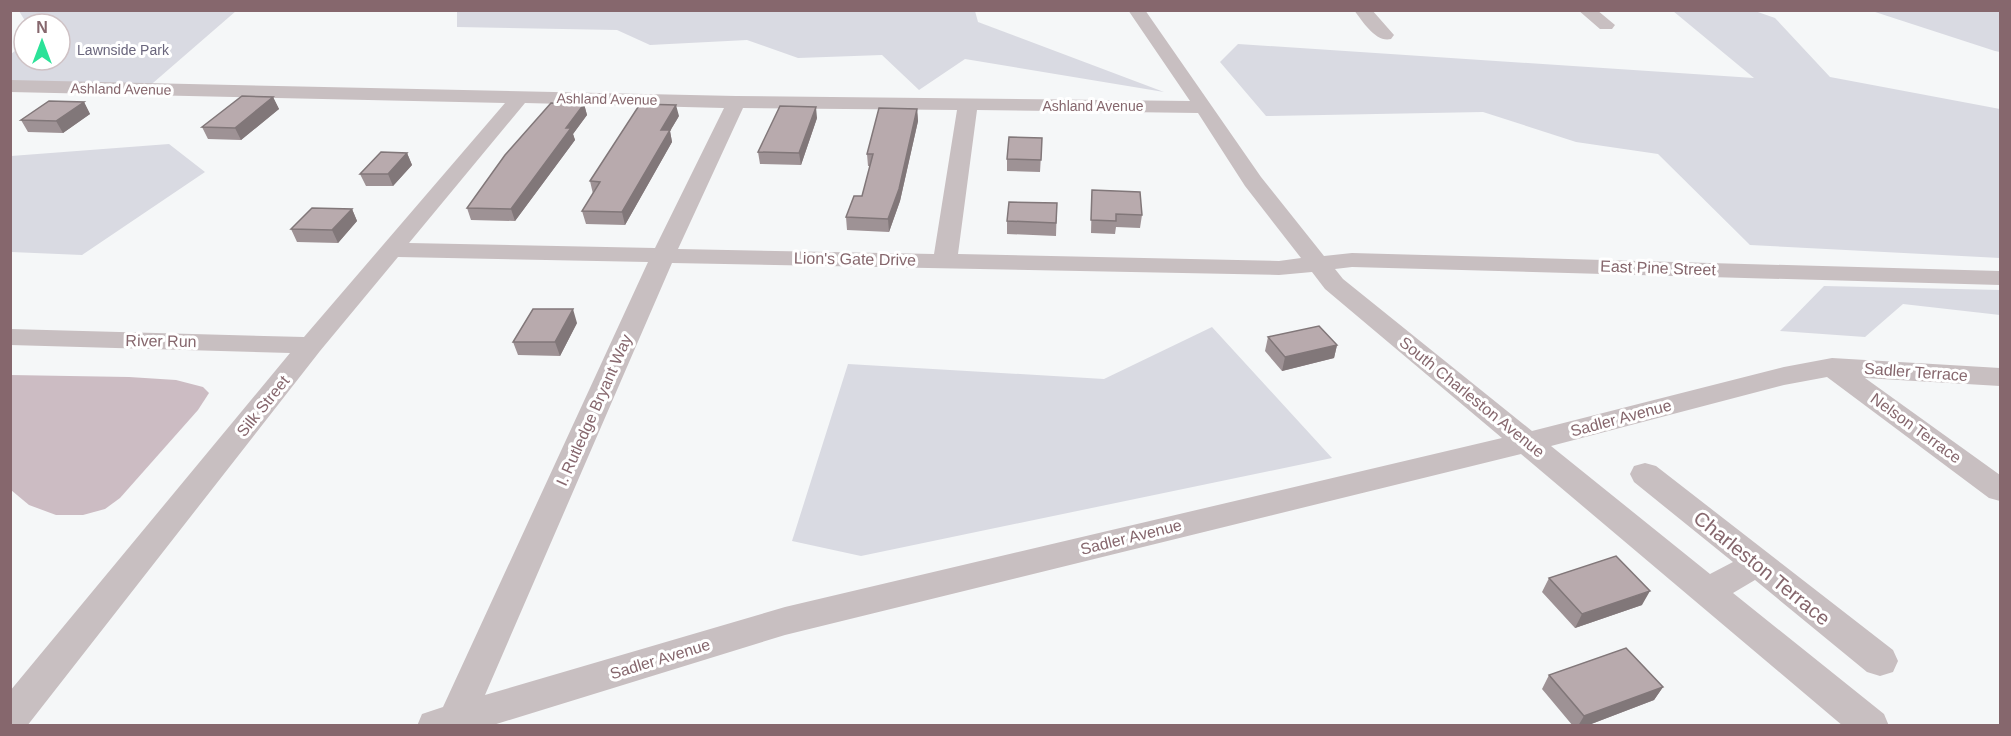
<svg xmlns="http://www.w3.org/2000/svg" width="2011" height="736" font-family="Helvetica,sans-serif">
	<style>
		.green { fill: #d9dae2 }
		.water { fill: #ccbcc3 }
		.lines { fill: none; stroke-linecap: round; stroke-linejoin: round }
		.minor { fill: #c8bfc1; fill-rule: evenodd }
		.wall { fill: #9e9295 }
		.shaded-wall { fill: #817779 }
		.building { fill: #b8aaad; stroke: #817779; stroke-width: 1.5 }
		.labels { text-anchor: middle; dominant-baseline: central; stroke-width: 6; stroke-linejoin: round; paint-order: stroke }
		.far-park-label { font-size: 14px; fill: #6a667d; stroke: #fff }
		.far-street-label { font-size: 14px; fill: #86676d; stroke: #fff }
		.street-label { font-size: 16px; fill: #86676d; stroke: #fff }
		.near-street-label { font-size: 20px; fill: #86676d; stroke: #fff }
	</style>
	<rect width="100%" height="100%" fill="#f5f7f8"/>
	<path class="green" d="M 19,11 L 236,11 L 146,89 L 11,86 L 11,54 L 24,44 L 24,60 L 60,60 L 60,24 L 27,24 Z
		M 457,11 L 975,11 L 978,22 L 1164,92 L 965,59 L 919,90 L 882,55 L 798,58 L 747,40 L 650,45 L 617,30 L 457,27 Z
		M 1673,11 L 1755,11 L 1775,18 L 1830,77 L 2000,109 L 2000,258 L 1750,245 L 1658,154 L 1576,142 L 1483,112 L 1266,116 L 1220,62 L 1238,44 L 1754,78 Z
		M 1872,11 L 2000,11 L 2000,52 L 1995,51 Z
		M 169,144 L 205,172 L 82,255 L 11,252 L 11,156 Z
		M 1824,286 L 2000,290 L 2000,315 L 1903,304 L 1865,337 L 1780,331 Z
		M 1212,327 L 1332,458 L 861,556 L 792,541 L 848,364 L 1104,379 Z"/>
	<path class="water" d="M 10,375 L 129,377 L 176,380 L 203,387 L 209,393 L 198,410 L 120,498 L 105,509 L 83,515 L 56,515 L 29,505 L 11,490 Z"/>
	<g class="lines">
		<path class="minor" d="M 1128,10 L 1145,10 L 1261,177 L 1324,256 L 1352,253 L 2000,271 L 2000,285 L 1352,267 L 1335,269 L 1343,279 L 1532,431 L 1784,367 L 1832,358 L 2000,368 L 2000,386 L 1865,378 L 2000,475 L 2000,501 L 1989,498 L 1827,377 L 1784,385 L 1551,446 L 1710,574 L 1733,562 L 1634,482 L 1630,474 L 1634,466 L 1645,463 L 1656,466 L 1893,650 L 1898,661 L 1893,672 L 1880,676 L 1867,672 L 1755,580 L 1733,593 L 1884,714 L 1889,726 L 1843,726 L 1521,454 L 785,635 L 490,726 L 417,726 L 422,714 L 443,707 L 648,262 L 398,257 L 320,351 L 27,726 L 10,726 L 10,691 L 290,353 L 10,345 L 10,329 L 304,337 L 505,103 L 10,92 L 10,80 L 736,96 L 1190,101 ZM 525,103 L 724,108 L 655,248 L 409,243 ZM 743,108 L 957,110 L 934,254 L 678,249 ZM 977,110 L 1198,113 L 1245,186 L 1301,258 L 1279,261 L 958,254 ZM 672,263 L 1279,275 L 1312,272 L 1325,289 L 1502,438 L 785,607 L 485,695 Z
			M 1354,10 L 1372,10 L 1394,35 L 1391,39 C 1376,43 1363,22 1354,10 Z
			M 1578,10 L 1597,10 L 1615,25 L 1612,29 L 1600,29 Z"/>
	</g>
	<path class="wall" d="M 273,97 L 279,109 L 241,140 L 208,139 L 202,127 Z
		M 84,102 L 90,114 L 63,133 L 28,132 L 21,120 Z
		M 584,104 L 587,115 L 573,134 L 575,140 L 515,221 L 471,220 L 467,208 Z
		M 917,109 L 918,121 L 900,201 L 889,232 L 847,230 L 846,217 L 862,196 L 870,166 L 868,166 L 867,154 Z
		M 679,116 L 670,131 L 672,142 L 625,225 L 586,224 L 582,211 L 593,194 L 590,181 Z
		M 817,118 L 801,165 L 760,164 L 758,152 Z
		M 1042,138 L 1040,172 L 1007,171 L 1007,159 Z
		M 407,153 L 412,165 L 393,186 L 366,186 L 360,174 Z
		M 1092,190 L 1142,215 L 1140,228 L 1116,227 L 1115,234 L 1091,233 Z
		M 1057,203 L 1056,236 L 1007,234 L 1007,221 Z
		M 352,209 L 357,221 L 338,243 L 297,242 L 291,229 Z
		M 577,323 L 560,356 L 518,355 L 513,342 Z
		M 1268,337 L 1337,345 L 1334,358 L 1282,371 L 1265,351 Z
		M 1549,578 L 1642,605 L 1575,628 L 1542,592 Z
		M 1549,675 L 1663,687 L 1654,700 L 1586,726 L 1573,726 L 1542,689 Z"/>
	<path class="shaded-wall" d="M 273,97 L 279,109 L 241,140 L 235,128 Z
		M 84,102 L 90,114 L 63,133 L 56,121 Z
		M 584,104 L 587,115 L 573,134 L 575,140 L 515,221 L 511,209 L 566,128 Z
		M 676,105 L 679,116 L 670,131 L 672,142 L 625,225 L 622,212 L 661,130 Z
		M 816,107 L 817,118 L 801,165 L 799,153 Z
		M 917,109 L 918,121 L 900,201 L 889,232 L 888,219 Z
		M 407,153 L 412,165 L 393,186 L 388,174 Z
		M 352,209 L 357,221 L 338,243 L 332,230 Z
		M 573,309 L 577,323 L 560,356 L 555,342 Z
		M 1337,345 L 1334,358 L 1282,371 L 1285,357 Z
		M 1650,591 L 1642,605 L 1575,628 L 1582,614 Z
		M 1663,687 L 1654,700 L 1586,726 L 1578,726 L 1584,716 Z"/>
	<path class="building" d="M 242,96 L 273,97 L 235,128 L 202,127 Z
		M 49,101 L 84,102 L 56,121 L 21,120 Z
		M 551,103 L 584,104 L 566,128 L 571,128 L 511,209 L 467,208 L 505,155 Z
		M 640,104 L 676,105 L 661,130 L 670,130 L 622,212 L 582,211 L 600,182 L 590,181 Z
		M 780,106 L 816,107 L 799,153 L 758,152 Z
		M 879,108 L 917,109 L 899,189 L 888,219 L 846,217 L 854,196 L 862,196 L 873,154 L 867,154 Z
		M 1009,137 L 1042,138 L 1041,160 L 1007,159 Z
		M 381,152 L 407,153 L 388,174 L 360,174 Z
		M 1092,190 L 1140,192 L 1142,215 L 1116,214 L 1116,221 L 1091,220 Z
		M 1009,202 L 1057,203 L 1056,223 L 1007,221 Z
		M 312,208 L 352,209 L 332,230 L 291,229 Z
		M 533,309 L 573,309 L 555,342 L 513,342 Z
		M 1319,326 L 1337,345 L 1285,357 L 1268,337 Z
		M 1616,556 L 1650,591 L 1582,614 L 1549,578 Z
		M 1626,648 L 1663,687 L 1584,716 L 1549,675 Z"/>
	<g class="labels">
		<g class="far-park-label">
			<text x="123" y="50">Lawnside Park</text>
		</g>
		<g class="far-street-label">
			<text transform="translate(121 89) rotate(1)">Ashland Avenue</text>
			<text transform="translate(607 99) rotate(1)">Ashland Avenue</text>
			<text x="1093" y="106">Ashland Avenue</text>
		</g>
		<g class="street-label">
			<text transform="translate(855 259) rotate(1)">Lion's Gate Drive</text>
			<text transform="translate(1658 268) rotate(2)">East Pine Street</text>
			<text transform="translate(161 341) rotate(1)">River Run</text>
			<text transform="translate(1916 372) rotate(4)">Sadler Terrace</text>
			<text transform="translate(1472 397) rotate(39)">South Charleston Avenue</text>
			<text transform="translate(263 406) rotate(-51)">Silk Street</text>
			<text transform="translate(594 410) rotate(-66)">I. Rutledge Bryant Way</text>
			<text transform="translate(1621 418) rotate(-15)">Sadler Avenue</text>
			<text transform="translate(1916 428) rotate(36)">Nelson Terrace</text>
			<text transform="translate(1131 537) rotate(-14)">Sadler Avenue</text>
			<text transform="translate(660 659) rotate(-17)">Sadler Avenue</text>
		</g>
		<g class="near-street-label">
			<text transform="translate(1762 568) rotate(39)">Charleston Terrace</text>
		</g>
	</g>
	<rect width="2011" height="736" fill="none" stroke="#86676d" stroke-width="24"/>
	<g transform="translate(42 42)"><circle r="28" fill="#ffffff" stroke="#cfc2c5" stroke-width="1.5"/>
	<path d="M0-4.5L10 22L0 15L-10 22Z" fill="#2be298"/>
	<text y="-9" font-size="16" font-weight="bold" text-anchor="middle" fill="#86676d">N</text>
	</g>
</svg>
